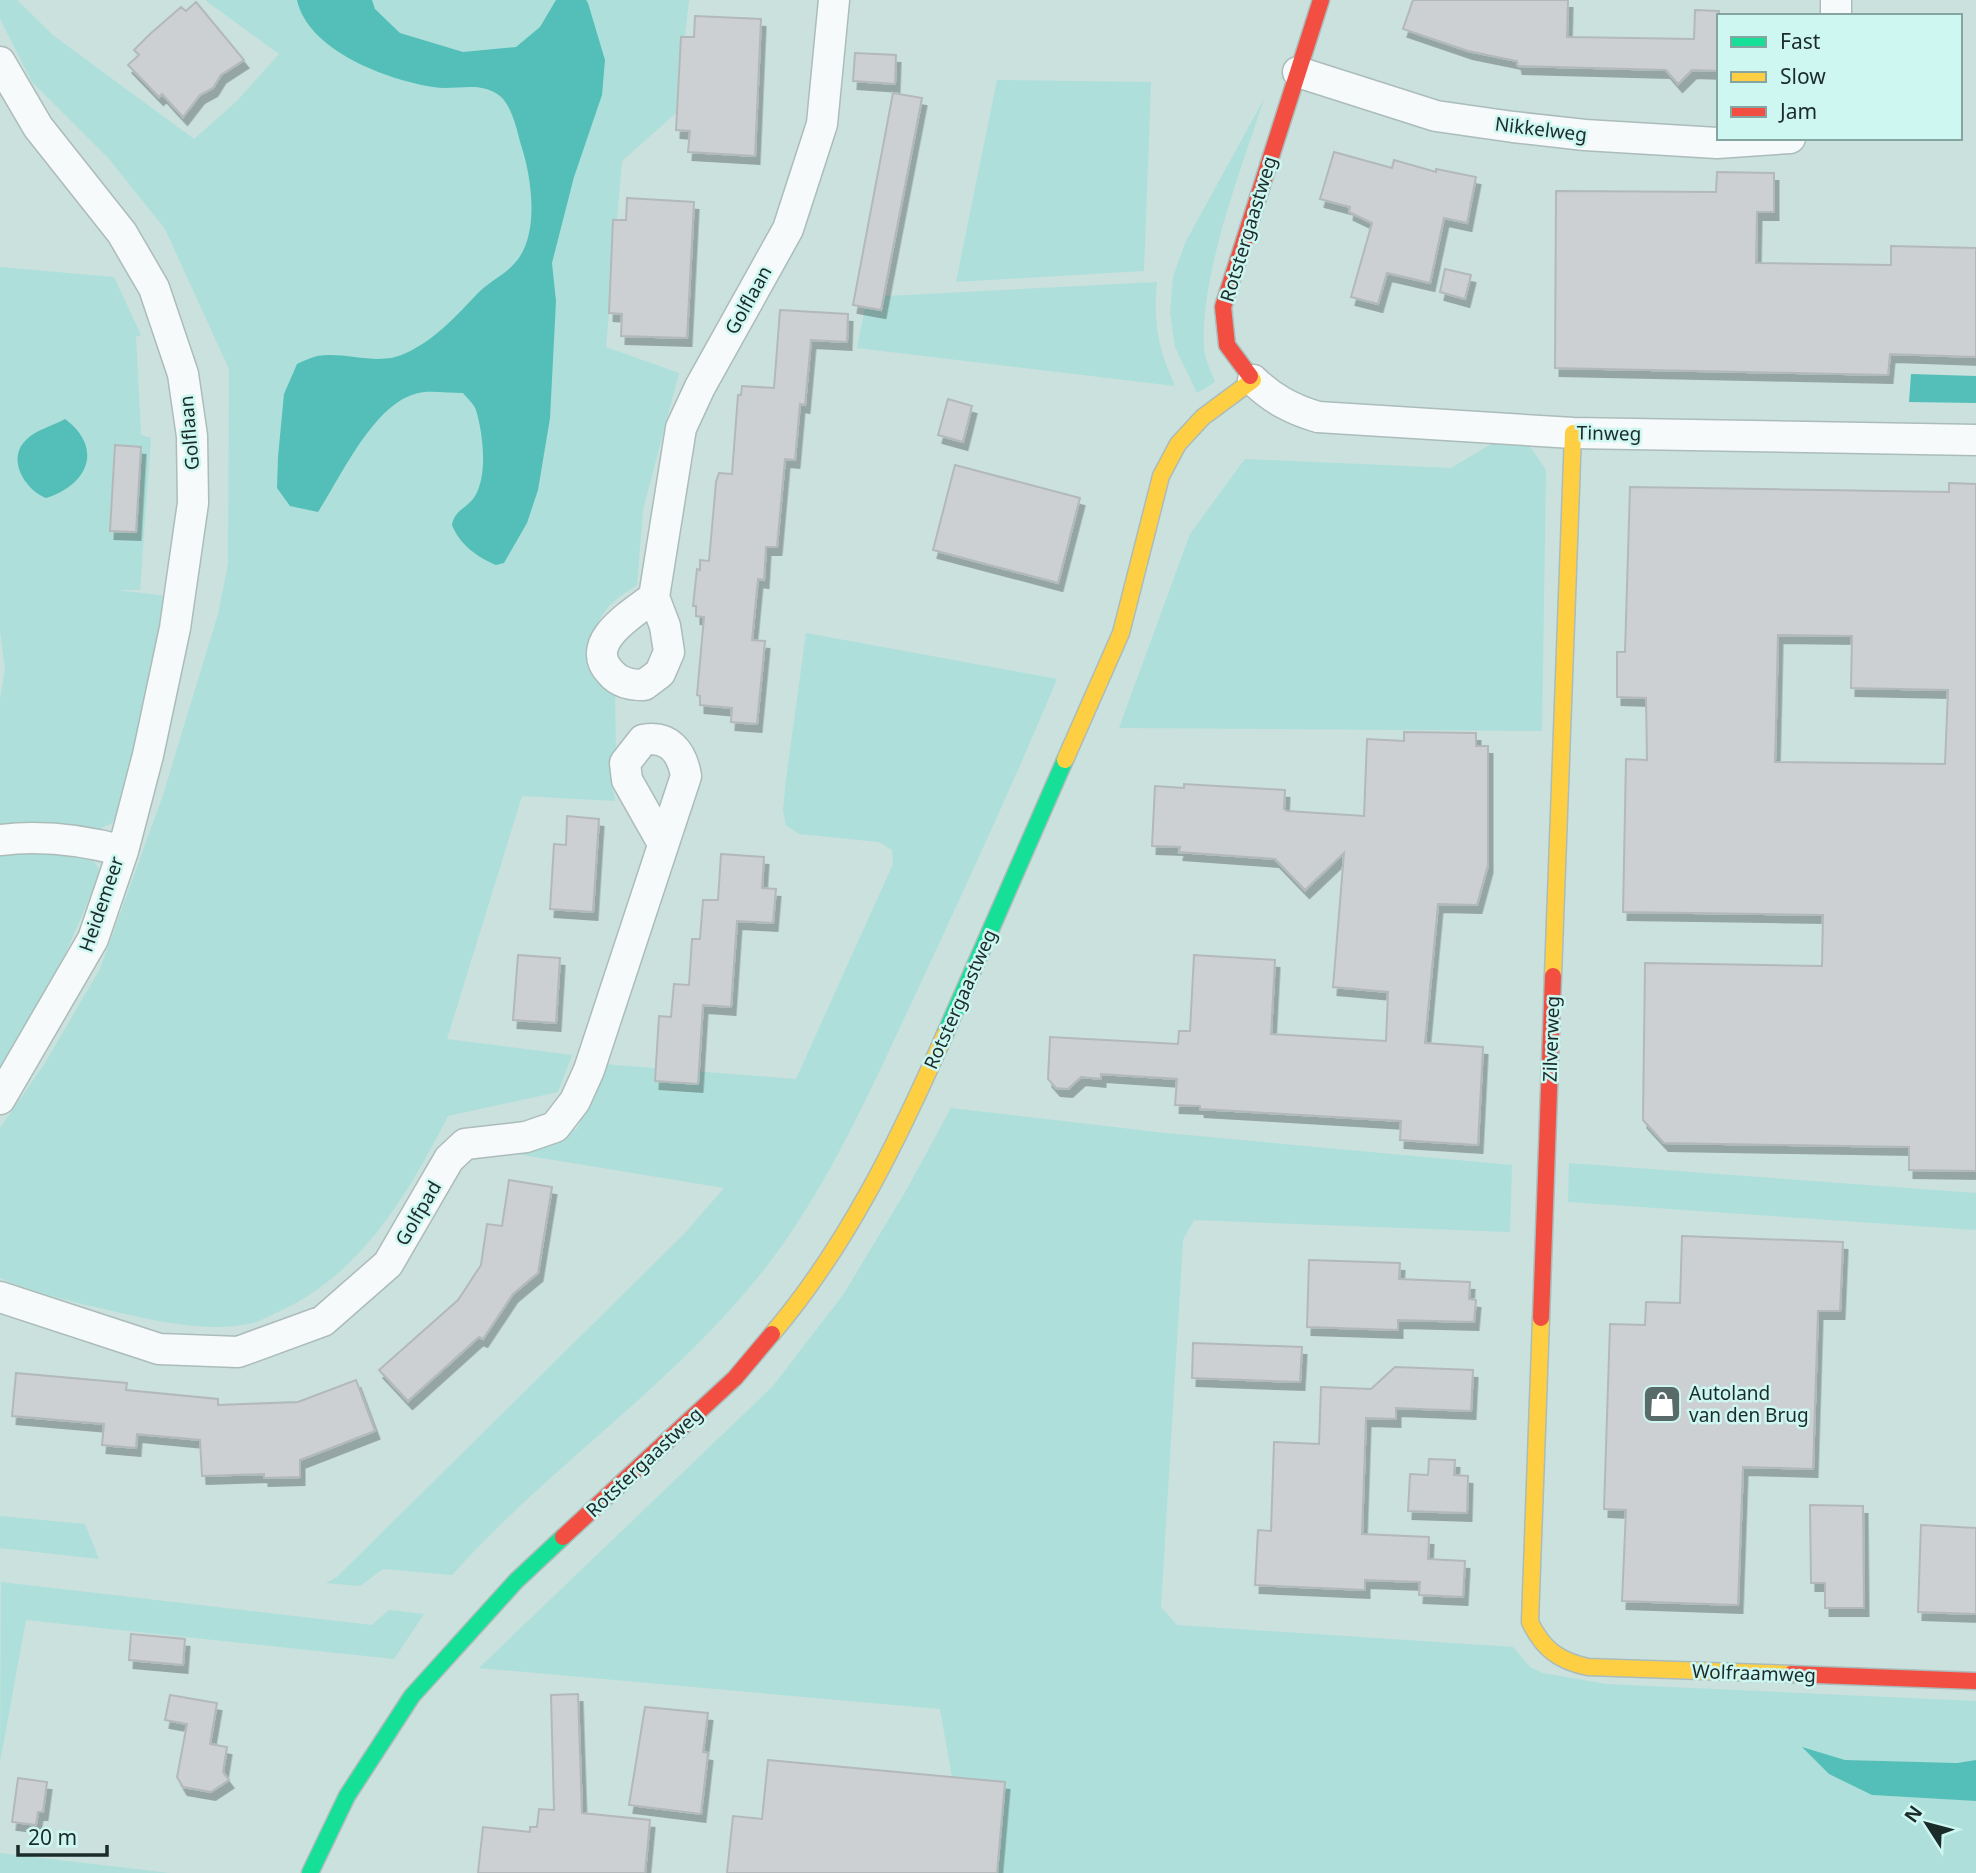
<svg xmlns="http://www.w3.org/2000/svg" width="1976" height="1873" font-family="'Noto Sans',sans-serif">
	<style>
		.green { fill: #aedfda }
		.water { fill: #54bfb8 }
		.building { fill: #ccd0d2; stroke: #b3b9bb; stroke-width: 2; fill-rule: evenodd; filter: url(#shadow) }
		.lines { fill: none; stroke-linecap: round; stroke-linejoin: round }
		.street-casing { stroke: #abbcba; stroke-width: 33 }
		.fast-casing { stroke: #abbcba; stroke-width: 19 }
		.slow-casing { stroke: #abbcba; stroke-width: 19 }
		.jam-casing { stroke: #abbcba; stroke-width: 19 }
		.street { stroke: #f7fafa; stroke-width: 30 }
		.fast { stroke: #16e098; stroke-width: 16 }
		.slow { stroke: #ffcf43; stroke-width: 16 }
		.jam { stroke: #f24e42; stroke-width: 16 }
		.labels { text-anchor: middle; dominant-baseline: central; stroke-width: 5; stroke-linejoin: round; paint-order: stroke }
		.street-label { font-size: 19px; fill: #1b2b29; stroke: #cef7f2 }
		.poi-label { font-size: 19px; fill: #1b2b29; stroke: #cef7f2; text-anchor: start }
	</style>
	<defs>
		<filter id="shadow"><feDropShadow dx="4.5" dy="8" stdDeviation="0" flood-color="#0004"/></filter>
	</defs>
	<rect width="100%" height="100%" fill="#cae1de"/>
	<path class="green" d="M 0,0 L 17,0 L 54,36 L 194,139 L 237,101 L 279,54 L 205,0 L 689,0 L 676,113 L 622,161 L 606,347 L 679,373 L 643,510 L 637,585 C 605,605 596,616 591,653 L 615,690 L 616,756 L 610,774 L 615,801 L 522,796 L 447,1039 L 572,1055 L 558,1092 L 448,1116 C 409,1192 363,1272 282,1310 C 273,1314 263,1320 253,1323 C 208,1333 161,1322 117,1312 C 78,1303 37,1294 0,1278 L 0,1128 L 45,1063 L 100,969 L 162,798 L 218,614 L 228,564 L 229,369 L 165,229 L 109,159 L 32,82 L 0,19 Z
		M 997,80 L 1151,82 L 1144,271 L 956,282 Z
		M 1264,99 C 1241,170 1200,274 1204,347 C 1204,358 1211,371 1215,382 L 1197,393 L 1175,347 L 1170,313 L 1173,277 L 1185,243 Z
		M 0,267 L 114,277 L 141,335 L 136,337 L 141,435 L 151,438 L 140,590 L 117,590 L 167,596 L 121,812 L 112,823 L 98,830 L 0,830 L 0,700 L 5,669 L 0,631 Z
		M 1157,282 C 1153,324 1158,348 1175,386 L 857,348 L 867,297 Z
		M 1525,439 L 1546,470 L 1542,731 L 1119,728 L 1190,534 L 1245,459 L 1451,468 L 1498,440 Z
		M 806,633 L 1057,679 C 1011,789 961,897 910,1006 C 865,1102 819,1206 749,1288 C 660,1394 544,1472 452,1575 L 383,1569 L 360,1586 L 326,1583 L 337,1577 L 684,1234 L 724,1188 L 481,1148 L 577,1129 L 602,1064 L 796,1079 L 893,864 L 892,850 L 879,842 L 799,834 L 786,825 L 783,811 L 786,780 Z
		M 0,849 L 90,856 L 101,872 L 51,986 L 0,1079 Z
		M 951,1108 L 1165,1133 L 1512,1165 L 1510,1232 L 1194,1220 L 1183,1240 L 1161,1607 L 1177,1625 L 1513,1647 L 1530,1667 L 1543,1673 L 1606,1684 L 1976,1701 L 1976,1760 L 1957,1763 L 1845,1760 L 1804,1748 L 1872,1795 L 1976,1801 L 1976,1873 L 969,1873 L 940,1709 L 479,1668 L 468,1679 L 481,1666 L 773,1386 L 843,1295 L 907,1189 Z
		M 1569,1163 L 1976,1193 L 1976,1230 L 1568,1202 Z
		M 0,1516 L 85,1524 L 99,1559 L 0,1548 Z
		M 1,1582 L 372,1625 L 389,1610 L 424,1614 L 394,1659 L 26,1620 L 0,1762 Z
		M 0,1853 L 170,1873 L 0,1873 Z"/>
	<path class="water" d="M 297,0 L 372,0 L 375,9 L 400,33 L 463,52 L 516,47 L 540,27 L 556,0 L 586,0 L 588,3 L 605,60 L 602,95 L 574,177 L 552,263 L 556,301 L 550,418 L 538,490 L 527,523 L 504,563 L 496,565 C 477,557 460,545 452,525 C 454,510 468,508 475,496 C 488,475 483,433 476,410 C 474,404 467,398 463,393 C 450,393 436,391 424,392 C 376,397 342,476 318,512 L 290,506 L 277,488 L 278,457 L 284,394 L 297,364 C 303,361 310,358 317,356 C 347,351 378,367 406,353 C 435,340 457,315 479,292 C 489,282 502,276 512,266 C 541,239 532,178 521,145 C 517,130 512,106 500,96 C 480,80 456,91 433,87 C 388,80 308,51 297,0 Z
		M 1911,374 L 1976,376 L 1976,403 L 1909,402 Z
		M 65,419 C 104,448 88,485 46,498 C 25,490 6,459 26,440 C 35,430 53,426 65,419 Z
		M 1802,1747 L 1845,1760 L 1957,1763 L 1976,1760 L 1976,1801 L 1872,1795 L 1829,1774 Z"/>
	<path class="building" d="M 1413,0 L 1568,0 L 1567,37 L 1694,39 L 1695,10 L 1719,11 L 1719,71 L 1692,70 L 1678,84 L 1666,70 L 1518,66 L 1517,61 L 1468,51 L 1403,29 Z
		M 196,2 L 244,60 L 221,75 L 213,88 L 200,95 L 183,117 L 162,94 L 159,97 L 128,65 L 139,55 L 134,50 L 150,34 L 181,7 L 186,11 Z
		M 695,16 L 761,19 L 755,156 L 688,152 L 690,131 L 676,130 L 681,37 L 694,37 Z
		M 855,53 L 896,55 L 895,84 L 853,81 Z
		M 893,93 L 922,98 L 881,310 L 853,305 Z
		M 1334,152 L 1392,168 L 1394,160 L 1436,172 L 1436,169 L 1476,177 L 1467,223 L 1444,218 L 1430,283 L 1387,273 L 1378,304 L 1351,297 L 1372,223 L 1349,212 L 1350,207 L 1320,199 Z
		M 1717,172 L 1774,173 L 1774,212 L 1757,212 L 1756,263 L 1891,265 L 1891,246 L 1976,248 L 1976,357 L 1890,354 L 1888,375 L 1555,368 L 1556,191 L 1716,192 Z
		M 627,198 L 694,202 L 687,338 L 621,336 L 622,314 L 609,313 L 613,220 L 626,220 Z
		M 1445,269 L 1471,275 L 1465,299 L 1440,292 Z
		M 780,310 L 848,314 L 847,342 L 811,340 L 805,405 L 800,404 L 795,460 L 785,459 L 777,547 L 766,547 L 764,580 L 758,579 L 752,640 L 765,641 L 757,724 L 731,722 L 732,708 L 700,705 L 700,696 L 697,695 L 704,617 L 696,616 L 696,606 L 693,606 L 697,569 L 700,570 L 700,560 L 709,561 L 716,482 L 719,473 L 732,474 L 738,395 L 741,395 L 742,386 L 774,388 Z
		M 948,399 L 972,406 L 963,442 L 938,435 Z
		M 115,445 L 141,447 L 136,532 L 110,531 Z
		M 955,465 L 1080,498 L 1058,583 L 933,550 Z
		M 1949,483 L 1976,484 L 1976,1171 L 1909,1170 L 1909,1147 L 1664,1143 L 1643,1120 L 1645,963 L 1822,966 L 1823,915 L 1623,912 L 1626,759 L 1647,760 L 1646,698 L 1617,697 L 1617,652 L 1625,652 L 1630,487 L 1949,492 ZM 1778,635 L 1852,636 L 1851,688 L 1948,690 L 1945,764 L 1775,762 Z
		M 1404,732 L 1476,733 L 1476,746 L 1488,746 L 1488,865 L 1477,905 L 1438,904 L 1425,1043 L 1483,1047 L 1478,1145 L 1400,1140 L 1401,1121 L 1200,1109 L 1200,1106 L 1175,1105 L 1177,1079 L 1101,1074 L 1101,1079 L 1081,1077 L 1068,1089 L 1056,1088 L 1048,1079 L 1050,1037 L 1178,1044 L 1179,1031 L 1190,1031 L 1194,955 L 1275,960 L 1271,1034 L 1386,1041 L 1388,992 L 1333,987 L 1344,853 L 1305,890 L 1275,859 L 1179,852 L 1180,847 L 1152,846 L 1155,786 L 1184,788 L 1184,784 L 1285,790 L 1284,809 L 1287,811 L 1364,816 L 1367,739 L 1404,741 Z
		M 567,816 L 599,819 L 593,912 L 550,909 L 554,844 L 566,845 Z
		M 721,854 L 764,857 L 762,888 L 776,889 L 773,923 L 737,921 L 731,1007 L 703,1005 L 698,1084 L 655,1081 L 659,1016 L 671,1017 L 674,984 L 689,985 L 692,939 L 700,939 L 703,900 L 718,900 Z
		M 518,955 L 560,958 L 556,1023 L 513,1020 Z
		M 509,1180 L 552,1187 L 538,1273 L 513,1294 L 483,1339 L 479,1337 L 408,1401 L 379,1370 L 458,1300 L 481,1265 L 487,1224 L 502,1226 Z
		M 1682,1236 L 1843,1242 L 1840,1311 L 1818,1311 L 1813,1469 L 1743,1467 L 1738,1605 L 1622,1601 L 1626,1510 L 1604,1509 L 1610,1324 L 1645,1325 L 1646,1302 L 1680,1303 Z
		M 1309,1260 L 1400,1263 L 1399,1279 L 1470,1282 L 1469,1299 L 1476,1300 L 1474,1322 L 1398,1320 L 1398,1330 L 1307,1327 Z
		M 1193,1343 L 1302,1347 L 1300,1382 L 1192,1378 Z
		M 1395,1367 L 1473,1370 L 1471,1411 L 1396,1408 L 1396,1419 L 1366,1418 L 1362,1534 L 1429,1537 L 1428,1559 L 1465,1561 L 1463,1597 L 1419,1595 L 1420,1582 L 1365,1580 L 1365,1590 L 1255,1585 L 1258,1530 L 1271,1531 L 1274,1442 L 1319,1444 L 1321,1387 L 1371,1389 Z
		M 16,1373 L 127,1383 L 126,1390 L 218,1399 L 218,1405 L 298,1402 L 356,1380 L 375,1431 L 300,1460 L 300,1477 L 264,1478 L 264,1474 L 202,1476 L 200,1440 L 137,1434 L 136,1448 L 102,1445 L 104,1424 L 12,1416 Z
		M 1429,1459 L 1455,1460 L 1454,1475 L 1468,1476 L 1467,1513 L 1408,1511 L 1410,1474 L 1428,1475 Z
		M 1810,1505 L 1863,1506 L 1864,1608 L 1825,1608 L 1825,1583 L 1811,1583 Z
		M 1921,1525 L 1976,1528 L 1976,1614 L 1918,1612 Z
		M 131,1634 L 185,1639 L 183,1665 L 129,1660 Z
		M 578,1694 L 582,1813 L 650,1820 L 645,1873 L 478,1873 L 483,1827 L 530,1832 L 530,1827 L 537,1827 L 539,1809 L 554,1810 L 551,1695 Z
		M 170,1695 L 217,1703 L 210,1744 L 227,1747 L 223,1772 L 229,1780 L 211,1792 L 183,1787 L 177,1777 L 187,1724 L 165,1720 Z
		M 645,1707 L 708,1713 L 703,1752 L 708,1753 L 701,1814 L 629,1805 Z
		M 768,1760 L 1005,1782 L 997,1873 L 727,1873 L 733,1816 L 762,1819 Z
		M 18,1778 L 47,1782 L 43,1812 L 38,1812 L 36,1825 L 12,1822 Z"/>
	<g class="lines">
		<g class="street-casing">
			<path id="street" d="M 1836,16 L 1836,0
				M 0,62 L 38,127 L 122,233 L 154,288 L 183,374 L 192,436 L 193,503 L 175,628 L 148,755 L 123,851 L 93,939 L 0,1099
				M 1298,72 L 1436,116 L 1513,127 L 1585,135 L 1717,143 L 1790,138
				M 1253,380 C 1273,399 1291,409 1318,417 L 1573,433 L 1976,440
				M 654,597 C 634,613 582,642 610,672 C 619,683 631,685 644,685 L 660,673 L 669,652 L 665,626 L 654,597 L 681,428 L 700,387 L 788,229 L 822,124 L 834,0
				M 0,840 C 42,835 83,840 123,851
				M 0,1297 L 159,1349 L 238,1352 L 323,1321 L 388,1264 L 449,1159 L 465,1144 L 526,1137 L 555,1127 L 575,1101 L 589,1070 L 686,776 C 682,752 669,735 643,740 L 625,763 L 627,780 L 662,842"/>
		</g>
		<g class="fast-casing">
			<path id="fast" d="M 945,1034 L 1065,760
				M 310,1873 L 347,1796 L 412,1696 L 516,1581 L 563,1537"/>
		</g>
		<g class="slow-casing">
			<path id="slow" d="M 1065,760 L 1121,633 L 1161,476 L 1178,444 L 1203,417 L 1253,380 L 1250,376
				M 1553,976 L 1573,433
				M 1541,1318 L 1530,1622 C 1543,1649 1559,1661 1588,1667 L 1791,1674
				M 772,1334 C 847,1246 899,1139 945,1034"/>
		</g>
		<g class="jam-casing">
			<path id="jam" d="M 1250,376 L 1227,345 L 1223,307 L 1321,0
				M 1541,1318 L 1553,976
				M 563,1537 L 735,1378 L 772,1334
				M 1791,1674 L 1976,1681"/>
		</g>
		<use href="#street" class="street"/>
		<use href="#fast" class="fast"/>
		<use href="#slow" class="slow"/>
		<use href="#jam" class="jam"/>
	</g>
	<defs>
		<g id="shop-square" transform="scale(2.0125)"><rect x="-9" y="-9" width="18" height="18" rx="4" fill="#586b68" stroke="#cef7f2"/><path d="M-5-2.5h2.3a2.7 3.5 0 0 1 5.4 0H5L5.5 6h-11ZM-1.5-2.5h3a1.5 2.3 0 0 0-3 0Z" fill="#fff"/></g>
	</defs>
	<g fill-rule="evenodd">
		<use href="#shop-square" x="1662" y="1404"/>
	</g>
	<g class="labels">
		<g class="street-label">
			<text transform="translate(1541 129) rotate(7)">Nikkelweg</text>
			<text transform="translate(1248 229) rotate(-73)">Rotstergaastweg</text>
			<text transform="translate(748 300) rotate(-61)">Golflaan</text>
			<text transform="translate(189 433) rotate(-95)">Golflaan</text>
			<text transform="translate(1609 433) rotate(1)">Tinweg</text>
			<text transform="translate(101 904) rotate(-71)">Heidemeer</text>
			<text transform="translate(960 999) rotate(-66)">Rotstergaastweg</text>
			<text transform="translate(1551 1039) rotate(-88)">Zilverweg</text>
			<text transform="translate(418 1213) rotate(-60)">Golfpad</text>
			<text transform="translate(644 1462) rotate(-43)">Rotstergaastweg</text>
			<text transform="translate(1754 1673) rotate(2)">Wolfraamweg</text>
		</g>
		<g class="poi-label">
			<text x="1689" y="1393">Autoland<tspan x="1689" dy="22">van den Brug</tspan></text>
		</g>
	</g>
	<rect x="1717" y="14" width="245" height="126" fill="#cef7f2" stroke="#86a5a2" stroke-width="2"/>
	<rect x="1731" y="37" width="35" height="10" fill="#16e098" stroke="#86a5a2" stroke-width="2"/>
	<text x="1780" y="49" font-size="21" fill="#1b2b29">Fast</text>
	<rect x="1731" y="72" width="35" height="10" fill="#ffcf43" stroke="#86a5a2" stroke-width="2"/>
	<text x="1780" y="84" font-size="21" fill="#1b2b29">Slow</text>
	<rect x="1731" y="107" width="35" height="10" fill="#f24e42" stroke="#86a5a2" stroke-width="2"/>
	<text x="1780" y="119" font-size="21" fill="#1b2b29">Jam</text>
	<g transform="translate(1927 1824) rotate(306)" stroke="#cef7f2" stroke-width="5" paint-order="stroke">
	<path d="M0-5L12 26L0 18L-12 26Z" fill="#1b2b29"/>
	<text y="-10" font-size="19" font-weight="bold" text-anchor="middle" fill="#1b2b29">N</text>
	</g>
	<path d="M18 1845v10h89v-10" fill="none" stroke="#1b2b29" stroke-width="3.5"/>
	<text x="28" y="1845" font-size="21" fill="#1b2b29" stroke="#cef7f2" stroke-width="5" paint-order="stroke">20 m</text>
</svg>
